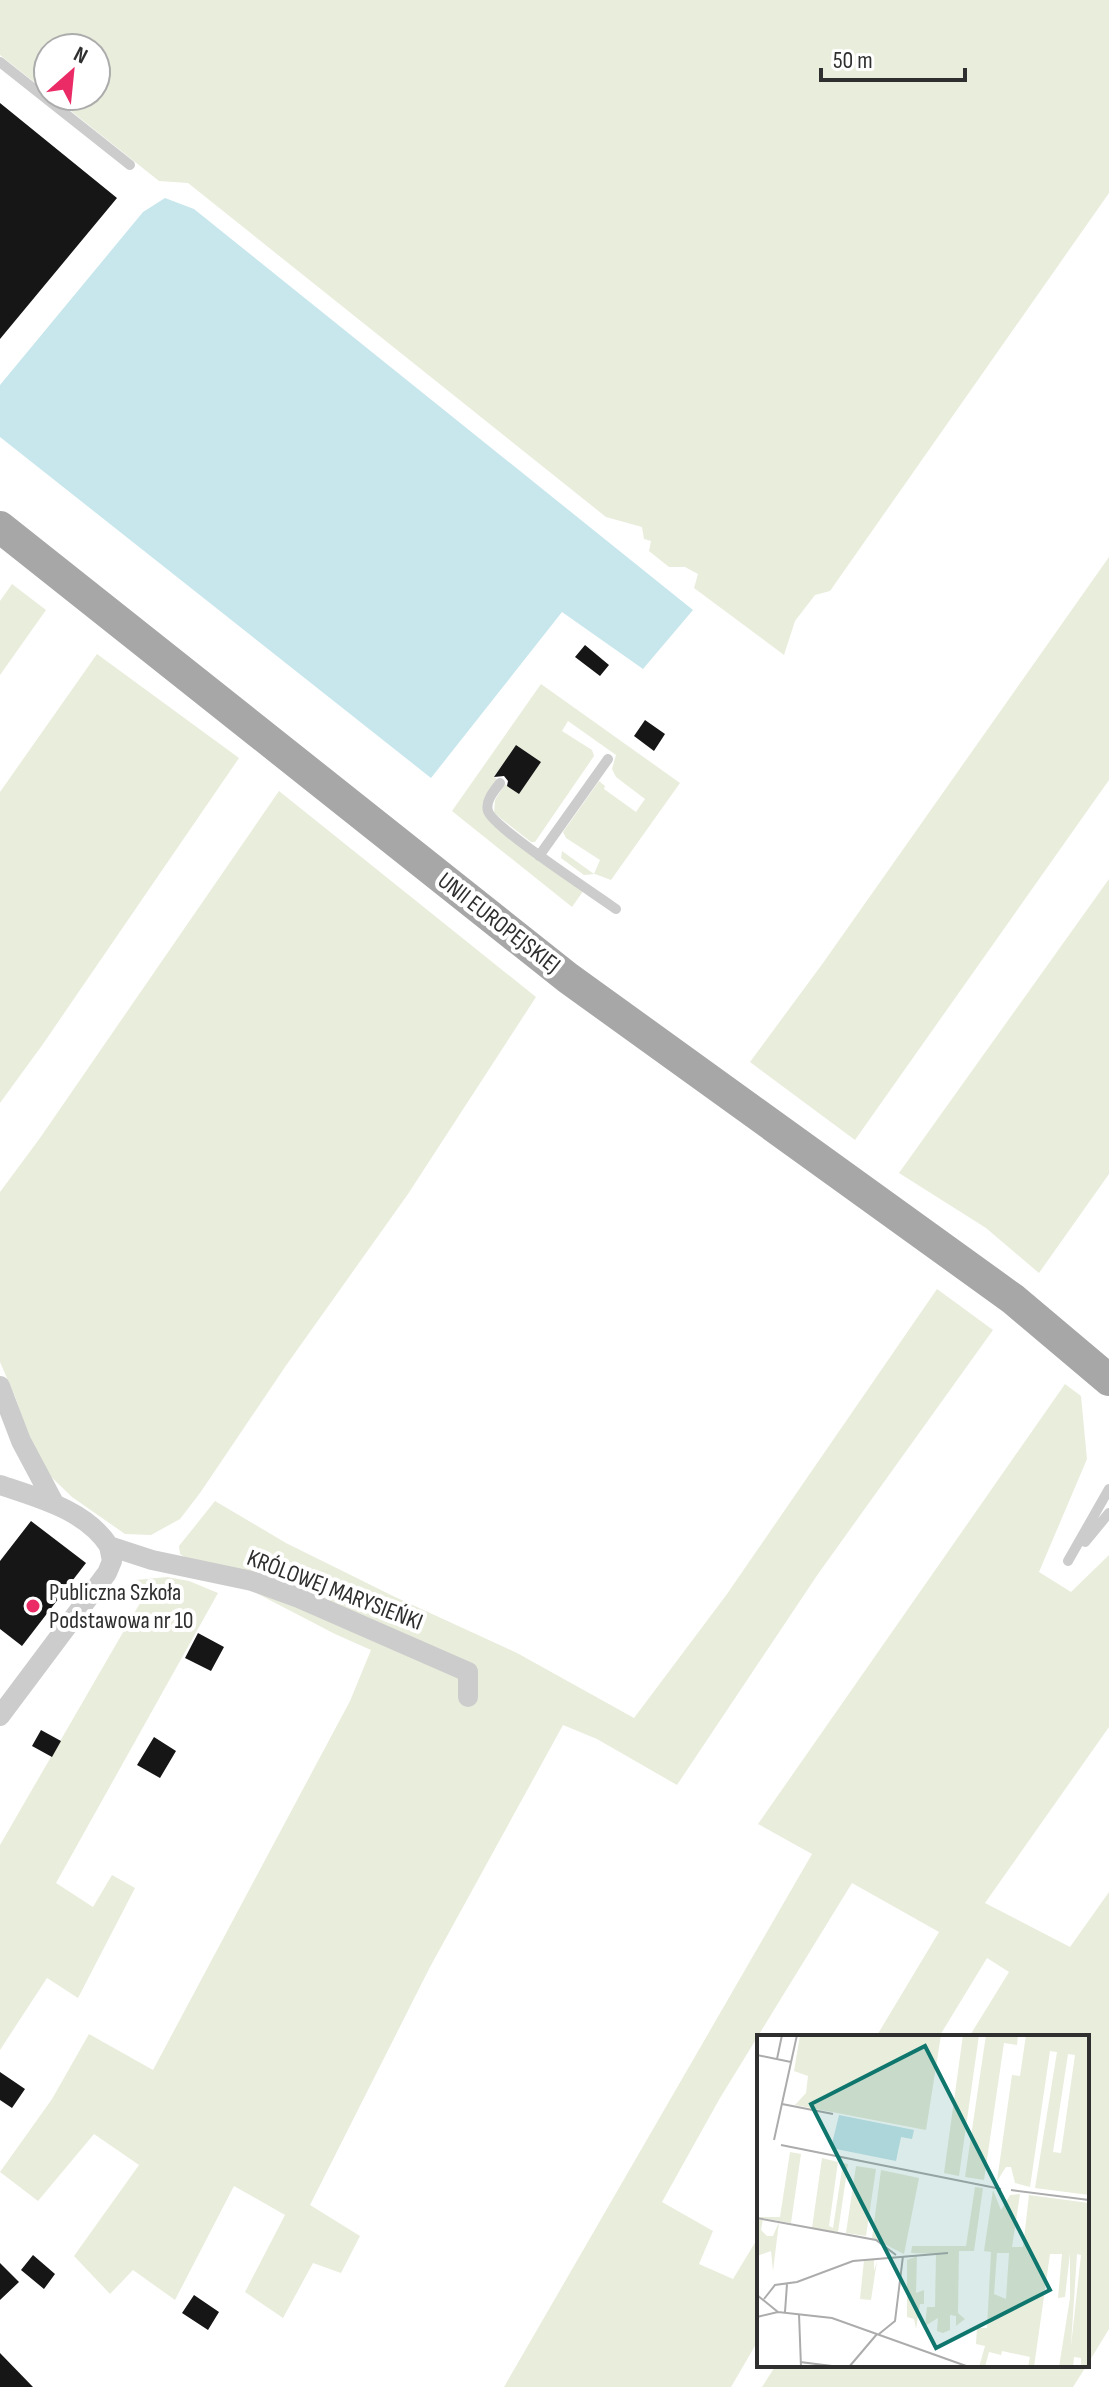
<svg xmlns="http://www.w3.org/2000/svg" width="1109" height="2387" font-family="'Sofia Sans Condensed',sans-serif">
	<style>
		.green { fill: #e9eddc }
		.water { fill: #c8e7ed }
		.building { fill: #161616 }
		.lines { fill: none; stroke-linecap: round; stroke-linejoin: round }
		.lane { stroke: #ccc; stroke-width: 10 }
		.street { stroke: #ccc; stroke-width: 20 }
		.primary { stroke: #a7a7a7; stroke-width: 32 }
		.poi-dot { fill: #eb2b66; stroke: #fff; stroke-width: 3 }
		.labels { text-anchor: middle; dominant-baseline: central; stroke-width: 8; stroke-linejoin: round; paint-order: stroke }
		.street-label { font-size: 24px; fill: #2f2f2f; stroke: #fff }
		.poi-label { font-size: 24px; fill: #2f2f2f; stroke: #fff; text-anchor: start }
		.inset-road { fill: none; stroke: #acacac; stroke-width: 2 }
		.view { fill: #0f766e; fill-opacity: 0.15; stroke: #0f766e; stroke-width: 4 }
		.inset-edge { fill: none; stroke: #2f2f2f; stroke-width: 4 }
	</style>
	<rect width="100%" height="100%" fill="#fff"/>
	<path class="green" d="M 0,0 L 1109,0 L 1109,193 L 830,591 L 815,595 L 795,621 L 784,655 L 694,588 L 698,574 L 685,567 L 669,567 L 649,551 L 651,541 L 644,539 L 642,527 L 606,517 L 188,183 L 159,181 L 52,96 L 96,96 L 96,48 L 48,48 L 48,93 L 0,55 Z
		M 1109,557 L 1109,780 L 855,1140 L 750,1062 L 823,963 Z
		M 12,584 L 46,610 L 0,675 L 0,601 Z
		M 97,654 L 239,758 L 43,1044 L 0,1103 L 0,792 Z
		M 541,684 L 680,783 L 611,880 L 595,874 L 584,875 L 561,858 L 562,851 L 594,874 L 600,860 L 566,838 L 563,832 L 599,781 L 605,786 L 604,789 L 636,812 L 645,799 L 616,777 L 612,769 L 616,755 L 568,721 L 562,731 L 592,750 L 594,756 L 535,842 L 531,842 L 494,813 L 495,800 L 505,784 L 519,794 L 541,762 L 516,745 L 494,777 L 497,779 L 485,796 L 483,811 L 493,825 L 584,890 L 572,907 L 452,811 Z
		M 279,791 L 536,997 L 408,1194 L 285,1367 L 200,1493 L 180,1519 L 151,1535 L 125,1534 L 72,1497 L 44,1470 L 31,1445 L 16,1399 L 0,1362 L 0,1192 L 40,1138 Z
		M 1109,879 L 1109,1174 L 1039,1273 L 986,1228 L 899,1173 Z
		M 937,1289 L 993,1330 L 818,1574 L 677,1785 L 597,1739 L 563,1725 L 430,1967 L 310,2205 L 360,2236 L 341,2273 L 313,2263 L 283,2318 L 245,2292 L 285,2215 L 234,2186 L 175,2300 L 133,2270 L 110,2294 L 74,2256 L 139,2165 L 94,2134 L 38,2201 L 0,2172 L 52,2099 L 89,2034 L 153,2070 L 350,1701 L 371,1650 L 335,1634 L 260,1595 L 200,1568 L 180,1554 L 179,1546 L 215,1501 L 286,1543 L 393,1596 L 517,1653 L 634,1718 L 727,1594 Z
		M 1065,1384 L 1081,1396 L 1087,1459 L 1039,1572 L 1071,1592 L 1109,1555 L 1109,1727 L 985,1903 L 1070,1947 L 1109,1892 L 1109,2329 L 1087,2365 L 1087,2037 L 969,2037 L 1009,1972 L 987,1958 L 939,2037 L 876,2037 L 939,1932 L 852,1883 L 720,2098 L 662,2202 L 713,2231 L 699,2264 L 733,2279 L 759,2236 L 759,2339 L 731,2387 L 504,2387 L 812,1854 L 758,1824 Z
		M 167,1577 L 189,1581 L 218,1593 L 56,1883 L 93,1907 L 112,1875 L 135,1888 L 78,1998 L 47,1978 L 0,2050 L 0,1845 L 140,1603 L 122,1592 L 136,1580 Z
		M 776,2365 L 1087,2365 L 1073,2387 L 762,2387 Z"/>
	<path class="water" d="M 165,198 L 194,209 L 693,610 L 643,669 L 562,612 L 431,778 L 0,437 L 0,385 L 143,212 Z"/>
	<path class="building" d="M 0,103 L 117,198 L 0,339 Z
		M 585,645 L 609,665 L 600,676 L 575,657 Z
		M 645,720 L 665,734 L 654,751 L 634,736 Z
		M 516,745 L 541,762 L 519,794 L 507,786 L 508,781 L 504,776 L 494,777 Z
		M 31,1521 L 86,1563 L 22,1646 L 0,1629 L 0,1561 Z
		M 198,1633 L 224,1647 L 211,1671 L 185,1658 Z
		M 41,1730 L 61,1741 L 52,1757 L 32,1746 Z
		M 154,1737 L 176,1751 L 160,1778 L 137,1765 Z
		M 0,2072 L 25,2089 L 12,2108 L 0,2100 Z
		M 33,2255 L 55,2274 L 44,2289 L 21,2270 Z
		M 0,2263 L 19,2282 L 0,2300 Z
		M 194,2295 L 219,2312 L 208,2330 L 182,2313 Z
		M 0,2353 L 33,2387 L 0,2387 Z"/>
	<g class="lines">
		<path class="lane" d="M 0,62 L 130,165
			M 500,783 C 494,791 485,801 488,811 C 492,827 597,895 616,909
			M 539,856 L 608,759
			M 1085,1542 L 1109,1513
			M 1068,1561 L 1109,1489"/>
		<path class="street" d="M 0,1386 L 21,1441 L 54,1503
			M 0,1485 C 38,1498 86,1510 109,1546
			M 109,1546 L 152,1560 L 252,1581 L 299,1598 L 468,1672 L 468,1697
			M 0,1716 L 107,1573 L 112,1561 L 109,1546"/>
		<path class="primary" d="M 0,527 L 568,978 L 1013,1299 L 1109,1380"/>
	</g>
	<circle class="poi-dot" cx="33" cy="1606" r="8"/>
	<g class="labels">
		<g class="street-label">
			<text transform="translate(499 923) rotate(38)">UNII EUROPEJSKIEJ</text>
			<text transform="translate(335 1590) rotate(21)">KRÓLOWEJ MARYSIEŃKI</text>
		</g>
		<g class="poi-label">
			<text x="49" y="1592">Publiczna Szkoła<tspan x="49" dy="28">Podstawowa nr 10</tspan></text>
		</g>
	</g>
	<g transform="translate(757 2035)">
		<rect width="332" height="332" fill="#fff"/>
		<path d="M 43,0 L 184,0 L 169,95 L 38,70 L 49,58 L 51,41 L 37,36 ZM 206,0 L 222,0 L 202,141 L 187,138 ZM 229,0 L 261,0 L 260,10 L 247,8 L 227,145 L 208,142 ZM 269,0 L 332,0 L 332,160 L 278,153 L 300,17 L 293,16 L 273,152 L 258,148 L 254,132 L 249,132 L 240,146 L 255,40 L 263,41 ZM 311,19 L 318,20 L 304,118 L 296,117 ZM 33,117 L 44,119 L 34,188 L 0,182 L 23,182 ZM 65,123 L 81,127 L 72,191 L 76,193 L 86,128 L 91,129 L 81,197 L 55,193 ZM 99,131 L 119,134 L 109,201 L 89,198 ZM 124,135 L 162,143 L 147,219 L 115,203 ZM 218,152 L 226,153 L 217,216 L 202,216 L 201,278 L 208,284 L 199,291 L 199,281 L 193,280 L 193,295 L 186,298 L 180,296 L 181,283 L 168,291 L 170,272 L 178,272 L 179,219 L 154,218 L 155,211 L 209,211 ZM 236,155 L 244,175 L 253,160 L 263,159 L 255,212 L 266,212 L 272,160 L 332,168 L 332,332 L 324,332 L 324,323 L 317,322 L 316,332 L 302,332 L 313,263 L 313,218 L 308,262 L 301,263 L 305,219 L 293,219 L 277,332 L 271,332 L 273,322 L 245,316 L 244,320 L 232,317 L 228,332 L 222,332 L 228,311 L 219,309 L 220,293 L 230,293 L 234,217 L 227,216 ZM 240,218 L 252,218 L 249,264 L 237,259 ZM 320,219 L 324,220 L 314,311 L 314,310 ZM 0,184 L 6,184 L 4,195 L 10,201 L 16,201 L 22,187 L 16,236 L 14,216 L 0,221 ZM 160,221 L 159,258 L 167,255 L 167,269 L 163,269 L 159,294 L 157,284 L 150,282 L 150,225 ZM 107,225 L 117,225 L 117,236 L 120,226 L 114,265 L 103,264 Z" fill="#e9eddc" fill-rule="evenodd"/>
		<path d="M 82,80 L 157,95 L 155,104 L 144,102 L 139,126 L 74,113 Z" fill="#c8e7ed"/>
		<path class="inset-road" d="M 0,20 L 34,27M 20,24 L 25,0M 25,69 L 76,79M 17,105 L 40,0M 24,110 L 244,154M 254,155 L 332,165M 0,183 L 119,205 L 139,220M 0,260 L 21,277M 7,264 L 18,250 L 40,247 L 96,226 L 191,218M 28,277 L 30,249M 42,279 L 44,332M 0,282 L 21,277 L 75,283 L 212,332M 122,299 L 138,286 L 146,221M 43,327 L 83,332M 92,332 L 120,299"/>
		<path class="view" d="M 168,11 L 293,255 L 179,313 L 54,69 Z"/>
		<rect width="332" height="332" class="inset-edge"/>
	</g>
	<g transform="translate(72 72) rotate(27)"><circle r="38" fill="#ffffff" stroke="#acacac" stroke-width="2"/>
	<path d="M0-6L14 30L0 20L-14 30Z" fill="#eb2b66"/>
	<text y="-12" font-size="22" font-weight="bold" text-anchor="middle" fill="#2f2f2f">N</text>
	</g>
	<path d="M821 68v12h144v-12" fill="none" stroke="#2f2f2f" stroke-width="4"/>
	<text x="833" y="68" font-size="24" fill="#2f2f2f" stroke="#ffffff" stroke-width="6" paint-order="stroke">50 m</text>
</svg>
